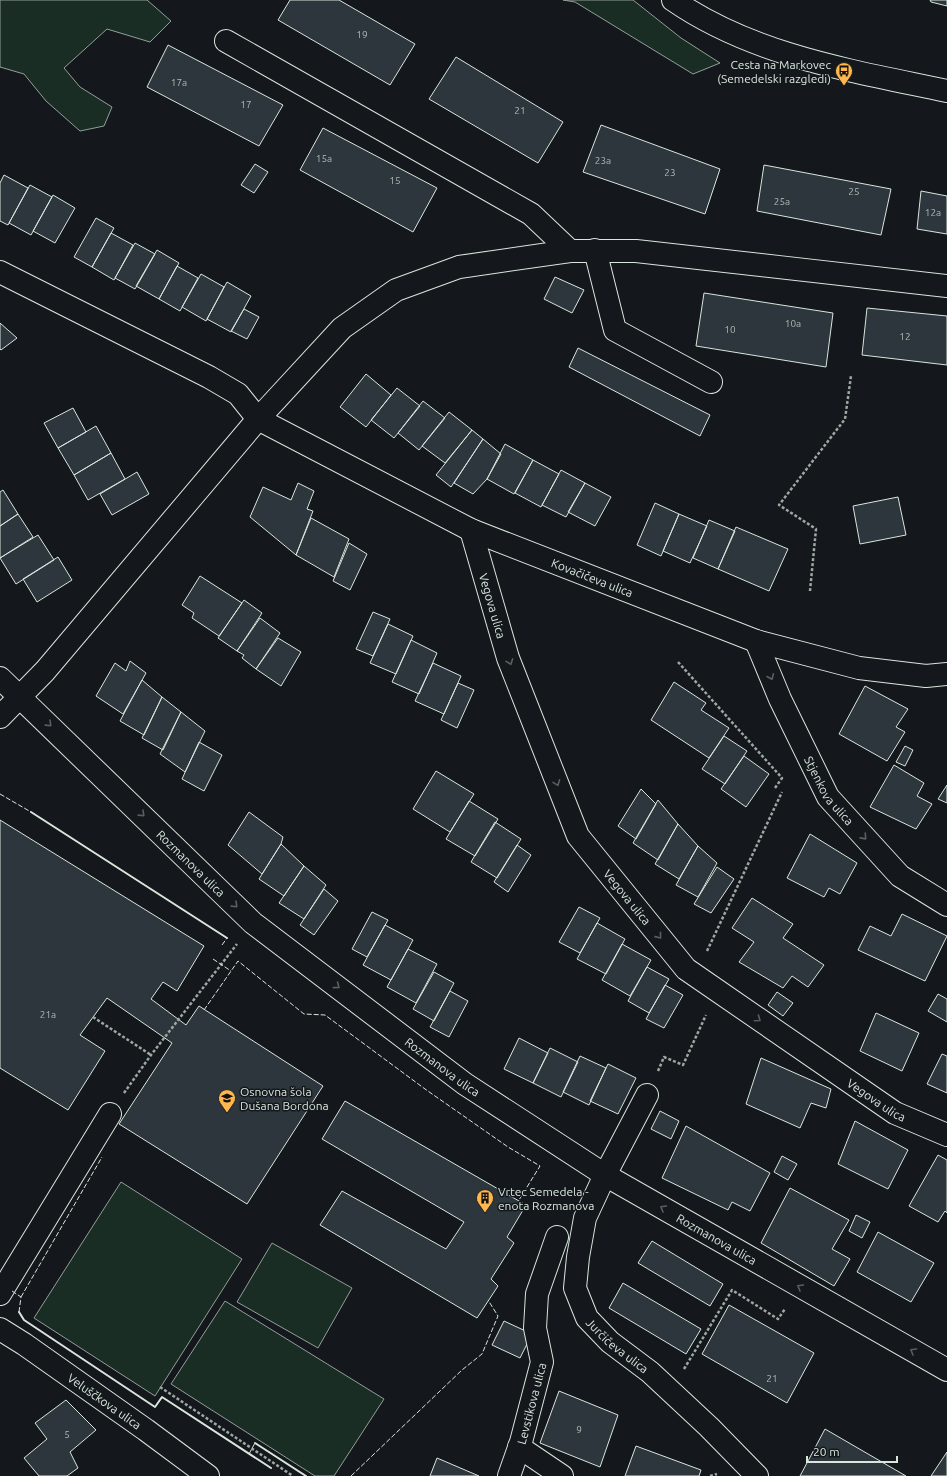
<svg xmlns="http://www.w3.org/2000/svg" width="947" height="1476" font-family="Ubuntu,sans-serif">
	<style>
		.green { fill: #1a2d24; stroke: #939e99 }
		.building { fill: #2c363c; stroke: #d8e6dc }
		.lines { fill: none; stroke-linecap: round; stroke-linejoin: round }
		.minor-casing { stroke: #d8e6dc; stroke-width: 24 }
		.path { stroke: #9da8a2; stroke-width: 2.5; stroke-dasharray: 3 2; stroke-linecap: butt }
		.minor { stroke: #14181c; stroke-width: 22 }
		.fence { stroke: #d8e6dc; stroke-width: 1; stroke-dasharray: 5 2; stroke-linecap: butt }
		.wall { stroke: #d8e6dc; stroke-width: 2 }
		.oneway { stroke: #59605f }
		.labels { text-anchor: middle; dominant-baseline: central; stroke-width: 3; stroke-linejoin: round; paint-order: stroke }
		.number-label { font-size: 10px; fill: #adbab4 }
		.poi-label { font-size: 12px; fill: #d8e6dc; stroke: #14181c; text-anchor: start }
		.street-label { font-size: 12px; fill: #d8e6dc; stroke: #14181c }
	</style>
	<rect width="100%" height="100%" fill="#14181c"/>
	<path class="green" d="M 0,0 L 147,0 L 171,21 L 150,42 L 107,29 L 64,68 L 80,87 L 112,107 L 104,126 L 80,131 L 46,101 L 24,74 L 0,67 Z
		M 563,0 L 633,0 L 681,38 L 720,63 L 693,74 L 575,2 Z
		M 121,1182 L 242,1259 L 155,1396 L 34,1318 Z
		M 272,1243 L 352,1288 L 318,1348 L 237,1302 Z
		M 225,1301 L 384,1399 L 334,1476 L 315,1476 L 171,1384 Z"/>
	<path class="building" d="M 290,0 L 339,0 L 415,44 L 390,85 L 278,20 Z
		M 930,0 L 947,0 L 947,6 L 931,2 Z
		M 168,45 L 283,105 L 259,146 L 147,87 Z
		M 456,57 L 563,122 L 538,163 L 429,99 Z
		M 601,125 L 720,169 L 705,214 L 583,172 Z
		M 323,128 L 437,188 L 413,232 L 300,170 Z
		M 255,164 L 268,172 L 254,193 L 241,185 Z
		M 764,165 L 891,189 L 881,235 L 757,211 Z
		M 4,175 L 28,188 L 8,225 L 0,221 L 0,183 Z
		M 30,185 L 52,197 L 31,235 L 9,223 Z
		M 921,191 L 947,196 L 947,234 L 917,229 Z
		M 53,195 L 75,208 L 55,243 L 33,231 Z
		M 96,218 L 114,228 L 92,267 L 74,257 Z
		M 111,233 L 133,245 L 114,280 L 92,267 Z
		M 135,243 L 155,254 L 135,289 L 115,278 Z
		M 157,250 L 179,263 L 159,299 L 136,286 Z
		M 177,266 L 198,278 L 180,311 L 159,299 Z
		M 201,274 L 224,287 L 206,321 L 182,307 Z
		M 555,277 L 584,290 L 572,313 L 544,299 Z
		M 227,282 L 251,296 L 231,332 L 207,319 Z
		M 704,293 L 833,313 L 826,367 L 696,346 Z
		M 867,308 L 947,316 L 947,365 L 862,355 Z
		M 244,309 L 259,317 L 247,339 L 231,331 Z
		M 0,323 L 17,338 L 1,350 L 0,349 Z
		M 578,348 L 710,415 L 700,436 L 569,367 Z
		M 366,374 L 391,395 L 366,427 L 340,407 Z
		M 397,388 L 420,406 L 394,438 L 371,420 Z
		M 423,401 L 445,418 L 419,450 L 398,433 Z
		M 73,408 L 86,432 L 58,448 L 44,423 Z
		M 449,412 L 472,430 L 445,463 L 422,446 Z
		M 96,426 L 111,453 L 74,475 L 58,448 Z
		M 472,430 L 483,439 L 451,487 L 436,475 Z
		M 483,439 L 501,454 L 487,479 L 473,494 L 454,483 Z
		M 505,444 L 533,460 L 514,494 L 487,479 Z
		M 111,453 L 125,479 L 88,500 L 74,475 Z
		M 533,460 L 559,474 L 541,507 L 515,493 Z
		M 561,470 L 585,483 L 566,517 L 542,505 Z
		M 137,472 L 149,494 L 112,515 L 100,494 Z
		M 298,483 L 314,491 L 307,509 L 313,511 L 296,555 L 250,517 L 263,487 L 291,500 Z
		M 585,483 L 611,497 L 595,526 L 568,512 Z
		M 3,490 L 18,514 L 0,526 L 0,492 Z
		M 898,497 L 906,535 L 860,544 L 853,506 Z
		M 655,503 L 679,514 L 661,556 L 637,545 Z
		M 18,514 L 33,537 L 0,558 L 0,526 Z
		M 679,514 L 707,526 L 690,563 L 663,551 Z
		M 311,518 L 349,539 L 334,577 L 296,555 Z
		M 709,520 L 735,531 L 718,569 L 693,558 Z
		M 736,527 L 788,549 L 769,591 L 718,569 Z
		M 38,535 L 54,560 L 16,584 L 0,558 Z
		M 349,543 L 367,554 L 350,590 L 333,581 Z
		M 58,557 L 72,580 L 37,602 L 23,579 Z
		M 200,576 L 242,603 L 219,636 L 192,618 L 194,613 L 182,605 Z
		M 244,600 L 262,613 L 237,651 L 218,638 Z
		M 373,612 L 390,619 L 373,656 L 356,649 Z
		M 260,618 L 280,633 L 256,669 L 242,658 L 244,655 L 237,651 Z
		M 388,624 L 413,636 L 396,674 L 370,663 Z
		M 278,638 L 301,652 L 281,686 L 256,669 Z
		M 411,640 L 437,653 L 419,694 L 392,682 Z
		M 130,661 L 146,673 L 123,714 L 96,696 L 115,663 L 126,671 Z
		M 433,663 L 461,676 L 444,714 L 415,701 Z
		M 142,680 L 162,697 L 144,735 L 120,721 Z
		M 674,682 L 706,703 L 701,710 L 729,728 L 709,758 L 651,720 Z
		M 458,683 L 474,690 L 457,728 L 441,720 Z
		M 865,686 L 908,709 L 896,727 L 905,732 L 887,761 L 839,734 Z
		M 162,697 L 181,712 L 163,750 L 142,738 Z
		M 181,712 L 205,731 L 185,772 L 160,754 Z
		M 724,736 L 747,751 L 725,784 L 702,769 Z
		M 199,742 L 222,755 L 204,791 L 182,779 Z
		M 905,746 L 913,750 L 905,766 L 896,762 Z
		M 744,756 L 769,774 L 746,807 L 721,789 Z
		M 894,765 L 924,783 L 917,796 L 932,804 L 916,829 L 870,807 Z
		M 436,771 L 474,794 L 450,832 L 413,809 Z
		M 947,785 L 947,803 L 938,799 Z
		M 641,789 L 656,804 L 636,839 L 618,826 Z
		M 658,800 L 678,824 L 658,860 L 633,843 Z
		M 469,801 L 498,819 L 475,856 L 446,839 Z
		M 249,812 L 283,837 L 281,844 L 262,874 L 228,845 Z
		M 0,820 L 204,946 L 177,991 L 163,982 L 151,999 L 186,1025 L 199,1006 L 323,1086 L 247,1204 L 119,1124 L 172,1043 L 107,998 L 80,1035 L 105,1051 L 68,1110 L 0,1068 Z
		M 495,822 L 521,839 L 497,878 L 471,862 Z
		M 678,824 L 698,846 L 679,879 L 655,864 Z
		M 810,834 L 857,863 L 840,894 L 829,888 L 824,897 L 787,878 Z
		M 281,844 L 304,866 L 284,896 L 259,879 Z
		M 517,845 L 531,855 L 508,892 L 494,882 Z
		M 698,846 L 717,863 L 698,897 L 676,885 Z
		M 304,866 L 326,885 L 304,919 L 279,903 Z
		M 717,867 L 734,879 L 711,913 L 694,904 Z
		M 324,889 L 338,901 L 314,935 L 300,925 Z
		M 752,898 L 793,924 L 783,938 L 824,965 L 808,987 L 792,976 L 783,988 L 739,962 L 754,942 L 732,928 Z
		M 579,907 L 600,918 L 580,953 L 559,942 Z
		M 372,912 L 388,920 L 367,957 L 352,949 Z
		M 902,914 L 947,936 L 925,981 L 858,950 L 870,926 L 891,936 Z
		M 597,923 L 625,939 L 606,974 L 577,959 Z
		M 385,925 L 413,940 L 391,980 L 363,965 Z
		M 622,944 L 651,960 L 630,996 L 602,980 Z
		M 408,949 L 437,964 L 416,1003 L 387,987 Z
		M 647,967 L 669,979 L 649,1013 L 628,1001 Z
		M 434,972 L 454,983 L 434,1021 L 413,1009 Z
		M 665,985 L 683,995 L 664,1028 L 646,1019 Z
		M 450,991 L 468,1001 L 449,1037 L 430,1027 Z
		M 777,992 L 793,1003 L 783,1016 L 768,1005 Z
		M 938,994 L 947,999 L 947,1022 L 928,1011 Z
		M 876,1013 L 919,1033 L 902,1071 L 860,1051 Z
		M 519,1038 L 548,1053 L 533,1083 L 504,1069 Z
		M 550,1048 L 578,1062 L 561,1097 L 533,1083 Z
		M 942,1054 L 947,1056 L 947,1093 L 927,1084 Z
		M 580,1056 L 606,1068 L 589,1105 L 563,1092 Z
		M 761,1058 L 831,1089 L 826,1108 L 811,1103 L 800,1128 L 746,1104 Z
		M 608,1064 L 636,1078 L 618,1114 L 590,1101 Z
		M 345,1101 L 526,1205 L 507,1237 L 514,1243 L 491,1279 L 498,1286 L 477,1318 L 320,1225 L 342,1191 L 446,1249 L 464,1222 L 322,1139 Z
		M 660,1111 L 679,1121 L 671,1139 L 651,1129 Z
		M 855,1121 L 908,1150 L 888,1189 L 838,1164 Z
		M 686,1126 L 770,1173 L 750,1211 L 732,1202 L 728,1210 L 662,1178 Z
		M 938,1155 L 947,1160 L 947,1213 L 945,1211 L 938,1222 L 909,1206 Z
		M 782,1156 L 797,1164 L 788,1180 L 774,1172 Z
		M 790,1188 L 849,1220 L 832,1249 L 850,1259 L 834,1286 L 761,1243 Z
		M 856,1215 L 870,1222 L 862,1238 L 849,1231 Z
		M 878,1232 L 934,1263 L 911,1302 L 857,1272 Z
		M 652,1241 L 723,1284 L 710,1306 L 638,1263 Z
		M 623,1283 L 701,1329 L 686,1354 L 609,1308 Z
		M 729,1305 L 814,1353 L 787,1403 L 702,1354 Z
		M 504,1321 L 532,1334 L 520,1358 L 492,1345 Z
		M 559,1391 L 618,1415 L 600,1467 L 540,1443 Z
		M 66,1400 L 96,1430 L 70,1452 L 78,1468 L 67,1476 L 39,1476 L 24,1458 L 47,1439 L 35,1423 Z
		M 825,1429 L 906,1476 L 800,1476 Z
		M 636,1446 L 701,1470 L 699,1476 L 625,1476 Z
		M 947,1452 L 947,1476 L 931,1476 Z
		M 437,1458 L 479,1476 L 430,1476 Z"/>
	<g class="lines">
		<g class="minor-casing">
			<g id="minor">
				<path d="M 673,0 C 754,56 853,71 947,91"/>
				<path d="M 226,41 L 531,214 L 570,251"/>
				<path d="M 595,250 L 615,330 L 711,382"/>
				<path id="s1" d="M 0,272 L 209,377 L 238,394 L 258,419 L 471,530 L 756,641 L 859,668 L 926,676 L 947,674"/>
				<path id="s2" d="M 471,530 L 508,658 L 578,836 L 686,969 L 895,1113 L 947,1135"/>
				<path id="s3" d="M 756,641 L 780,699 L 828,797 L 900,876 L 947,905"/>
				<path id="s4" d="M 0,678 L 253,923 L 465,1084 L 605,1175 L 947,1370"/>
				<path d="M 0,717 L 45,671 L 258,419 L 342,328 L 396,290 L 459,267 L 570,251 L 636,251 L 947,286"/>
				<path id="s5" d="M 647,1095 L 605,1175 L 585,1218 L 578,1257 L 575,1288 L 587,1318 L 610,1342 L 650,1372 L 709,1427 L 757,1476"/>
				<path d="M 0,1294 L 110,1114"/>
				<path id="s6" d="M 0,1329 L 24,1344 L 146,1430 L 208,1476"/>
				<path d="M 519,1447 L 562,1476"/>
				<path id="s7" d="M 509,1476 L 521,1442 L 542,1362 L 535,1328 L 537,1294 L 557,1237"/>
			</g>
		</g>
		<path class="path" d="M 810,591 L 816,529 L 779,505 L 845,419 L 851,376
			M 678,662 L 782,778 L 775,788
			M 707,951 L 782,792
			M 93,1017 L 151,1055
			M 658,1071 L 664,1057 L 683,1065 L 706,1015
			M 124,1093 L 151,1055 L 237,944
			M 684,1369 L 732,1290 L 778,1319 L 785,1309
			M 160,1387 L 293,1476
			M 710,1476 L 717,1474"/>
		<use href="#minor" class="minor"/>
		<path class="fence" d="M 0,794 L 31,812
			M 222,945 L 227,938
			M 213,959 L 231,971
			M 204,1010 L 238,961 L 304,1014 L 325,1015 L 425,1089 L 508,1147 L 540,1166 L 519,1200
			M 12,1291 L 21,1297 L 19,1312
			M 21,1297 L 102,1157
			M 249,1454 L 255,1443
			M 351,1476 L 462,1370 L 482,1354 L 498,1316 L 488,1300"/>
		<path class="wall" d="M 31,812 L 227,938
			M 19,1312 L 24,1320 L 155,1407 L 162,1397 L 271,1468
			M 255,1443 L 306,1476"/>
	</g>
	<defs><path id="oneway-chevron" d="M-2-3.5L2.5 0L-2 3.5" fill="none" stroke-width="1.6" stroke-linecap="round" stroke-linejoin="round"/></defs>
	<g class="oneway">
		<use href="#oneway-chevron" transform="translate(510 662) rotate(70)"/>
		<use href="#oneway-chevron" transform="translate(771 677) rotate(67)"/>
		<use href="#oneway-chevron" transform="translate(49 724) rotate(44)"/>
		<use href="#oneway-chevron" transform="translate(557 783) rotate(69)"/>
		<use href="#oneway-chevron" transform="translate(142 814) rotate(44)"/>
		<use href="#oneway-chevron" transform="translate(864 837) rotate(48)"/>
		<use href="#oneway-chevron" transform="translate(235 905) rotate(44)"/>
		<use href="#oneway-chevron" transform="translate(659 936) rotate(51)"/>
		<use href="#oneway-chevron" transform="translate(337 986) rotate(37)"/>
		<use href="#oneway-chevron" transform="translate(758 1019) rotate(35)"/>
		<use href="#oneway-chevron" transform="translate(663 1208) rotate(-150)"/>
		<use href="#oneway-chevron" transform="translate(800 1287) rotate(-150)"/>
		<use href="#oneway-chevron" transform="translate(913 1351) rotate(-150)"/>
	</g>
	<defs>
		<g id="bus-pin" transform="scale(0.9)"><path d="M0 17L-7.5 6A9.5 9.5 0 1 1 7.5 6Z" fill="#ffb74d" stroke="#14181c"/><path d="M-5-6H5V4H4V6H2V4H-2V6H-4V4H-5ZM-3.5-4V0h7V-4ZM-3.5 1.2v1.5H-2V1.2ZM2 1.2v1.5H3.5V1.2Z" fill="#111"/></g>
		<g id="school-pin" transform="scale(0.9)"><path d="M0 17L-7.5 6A9.5 9.5 0 1 1 7.5 6Z" fill="#ffb74d" stroke="#14181c"/><path d="M0-5L7-2L0 1L-7-2ZM-4 1L0 2.5L4 1V4Q0 6-4 4Z" fill="#111"/></g>
		<g id="building-pin" transform="scale(0.9)"><path d="M0 17L-7.5 6A9.5 9.5 0 1 1 7.5 6Z" fill="#ffb74d" stroke="#14181c"/><path d="M-4-6H4V6H1V3H-1V6H-4ZM-2.5-4.3h1.7v1.8h-1.7ZM.8-4.3h1.7v1.8H.8ZM-2.5-1h1.7V.8h-1.7ZM.8-1h1.7V.8H.8Z" fill="#111"/></g>
	</defs>
	<g fill-rule="evenodd">
		<use href="#bus-pin" x="844" y="71"/>
		<use href="#school-pin" x="227" y="1098"/>
		<use href="#building-pin" x="485" y="1198"/>
	</g>
	<g class="labels">
		<g class="number-label">
			<text x="362" y="34">19</text>
			<text x="179" y="82">17a</text>
			<text x="246" y="104">17</text>
			<text x="520" y="110">21</text>
			<text x="324" y="158">15a</text>
			<text x="603" y="160">23a</text>
			<text x="670" y="172">23</text>
			<text x="395" y="180">15</text>
			<text x="854" y="191">25</text>
			<text x="782" y="201">25a</text>
			<text x="933" y="212">12a</text>
			<text x="793" y="323">10a</text>
			<text x="730" y="329">10</text>
			<text x="905" y="336">12</text>
			<text x="48" y="1014">21a</text>
			<text x="772" y="1378">21</text>
			<text x="579" y="1429">9</text>
			<text x="67" y="1434">5</text>
		</g>
		<g class="poi-label">
			<text x="831" y="64" text-anchor="end">Cesta na Markovec<tspan x="831" dy="14">(Semedelski razgledi)</tspan></text>
			<text x="240" y="1091">Osnovna šola<tspan x="240" dy="14">Dušana Bordona</tspan></text>
			<text x="498" y="1191">Vrtec Semedela -<tspan x="498" dy="14">enota Rozmanova</tspan></text>
		</g>
		<g class="street-label">
			<text stroke="none"><textPath href="#s1" startOffset="670">Kovačičeva ulica</textPath></text>
			<text stroke="none"><textPath href="#s2" startOffset="79">Vegova ulica</textPath></text>
			<text stroke="none"><textPath href="#s3" startOffset="167">Stjenkova ulica</textPath></text>
			<text stroke="none"><textPath href="#s4" startOffset="266">Rozmanova ulica</textPath></text>
			<text stroke="none"><textPath href="#s2" startOffset="403">Vegova ulica</textPath></text>
			<text stroke="none"><textPath href="#s4" startOffset="590">Rozmanova ulica</textPath></text>
			<text stroke="none"><textPath href="#s2" startOffset="727">Vegova ulica</textPath></text>
			<text stroke="none"><textPath href="#s4" startOffset="914">Rozmanova ulica</textPath></text>
			<text stroke="none"><textPath href="#s5" startOffset="282">Jurčičeva ulica</textPath></text>
			<text stroke="none"><textPath href="#s6" startOffset="127">Veluščkova ulica</textPath></text>
			<text stroke="none"><textPath href="#s7" startOffset="76">Levstikova ulica</textPath></text>
		</g>
	</g>
	<path d="M807 1456v6h90v-6" fill="none" stroke="#d8e6dc" stroke-width="2"/>
	<text x="813" y="1456" font-size="12" fill="#d8e6dc" stroke="#14181c" stroke-width="3" paint-order="stroke">20 m</text>
</svg>
